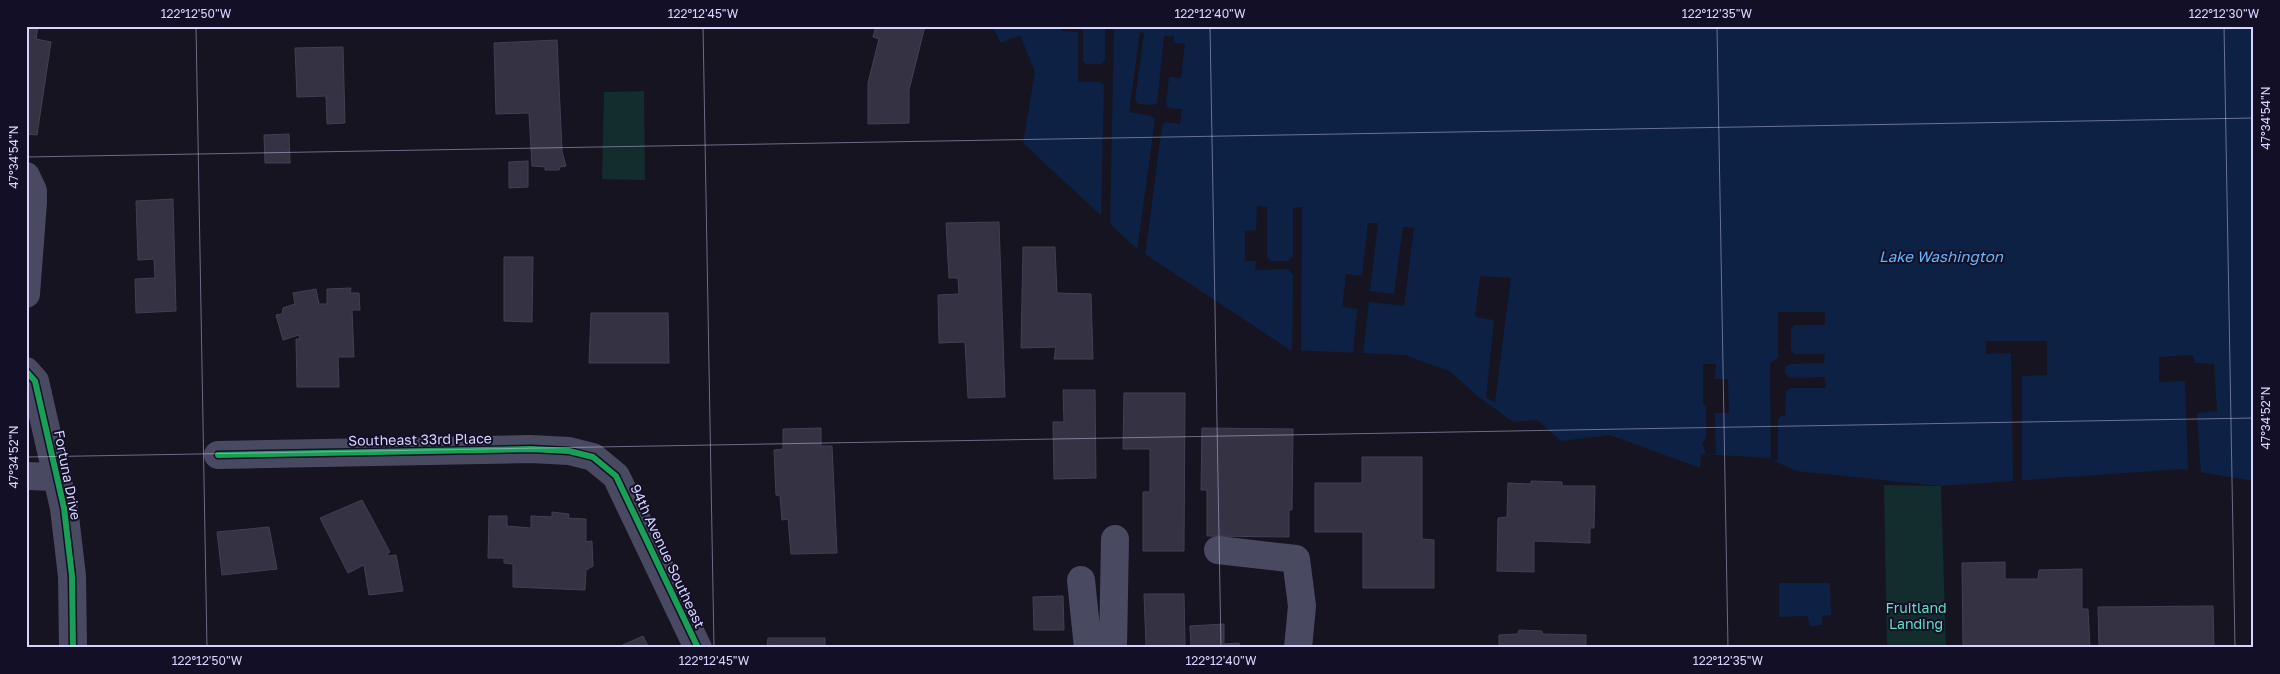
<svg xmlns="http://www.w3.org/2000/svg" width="2280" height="674" font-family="'Golos Text',sans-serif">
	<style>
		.green { fill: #132c2d }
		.water { fill: #0d2144 }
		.pier { fill: #161421 }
		.building { fill: #343243; stroke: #433f54 }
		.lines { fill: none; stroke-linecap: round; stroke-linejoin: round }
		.minor { stroke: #4a4962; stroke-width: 28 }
		.cycleway-casing { stroke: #130f26; stroke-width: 9 }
		.cycleway { stroke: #1a9f57; stroke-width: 6 }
		.ticks { fill: none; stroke: #d9d4ff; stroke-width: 1; stroke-opacity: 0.45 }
		.labels { text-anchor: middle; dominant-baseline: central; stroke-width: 4; stroke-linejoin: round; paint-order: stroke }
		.street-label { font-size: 14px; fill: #d9d4ff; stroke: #130f26 }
		.park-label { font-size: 14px; fill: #5fe0c0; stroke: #130f26 }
		.water-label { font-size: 15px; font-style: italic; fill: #62b6ff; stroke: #130f26 }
		.neatline { fill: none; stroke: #d9d4ff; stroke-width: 2 }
		.ticks-label { font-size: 12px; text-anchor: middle; fill: #d9d4ff }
	</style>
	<rect width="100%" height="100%" fill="#161421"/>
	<path class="green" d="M 644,91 L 645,180 L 602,179 L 604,92 Z
		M 1884,485 L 1941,486 L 1946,648 L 1887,648 Z"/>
	<path class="water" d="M 992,26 L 2254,26 L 2254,481 L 2182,469 L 1941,486 L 1796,471 L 1768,458 L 1701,454 L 1700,468 L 1610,435 L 1561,441 L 1537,420 L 1513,422 L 1476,395 L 1451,372 L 1405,355 L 1290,350 L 1136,248 L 1023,143 L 1035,72 L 1020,35 L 1001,43 Z
		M 1779,583 L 1830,583 L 1831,615 L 1822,616 L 1822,625 L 1810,626 L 1807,616 L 1779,617 Z"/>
	<path class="pier" d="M 1061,26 L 1083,26 L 1083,60 L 1086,64 L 1101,64 L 1105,60 L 1105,26 L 1114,26 L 1110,227 L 1101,218 L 1104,85 L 1099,82 L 1078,82 L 1078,32 L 1061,31 Z
		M 1140,32 L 1144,33 L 1135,100 L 1138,104 L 1153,105 L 1157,103 L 1164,36 L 1174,36 L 1174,43 L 1185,44 L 1181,78 L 1169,77 L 1166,104 L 1169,108 L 1182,109 L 1180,124 L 1165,122 L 1162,126 L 1145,256 L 1137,251 L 1155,119 L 1151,116 L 1129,112 Z
		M 1257,206 L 1267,207 L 1267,257 L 1271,261 L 1288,261 L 1293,256 L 1293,208 L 1302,207 L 1301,353 L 1292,352 L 1293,275 L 1288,269 L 1255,270 L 1256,261 L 1245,261 L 1245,231 L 1256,230 Z
		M 1368,223 L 1378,223 L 1370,291 L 1394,294 L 1403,227 L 1414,228 L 1404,306 L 1369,302 L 1363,354 L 1353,353 L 1357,309 L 1342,307 L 1346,274 L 1362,276 Z
		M 1480,276 L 1511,278 L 1495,402 L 1486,398 L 1494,320 L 1475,317 Z
		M 1778,312 L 1825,312 L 1825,325 L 1795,325 L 1791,329 L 1791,350 L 1795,354 L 1825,354 L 1824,363 L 1790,364 L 1785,367 L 1785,373 L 1790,378 L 1825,377 L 1826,388 L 1790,388 L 1786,392 L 1785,416 L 1781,416 L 1778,420 L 1778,460 L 1771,460 L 1770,364 L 1778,357 Z
		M 1986,341 L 2047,341 L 2047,375 L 2022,376 L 2022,483 L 2013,484 L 2011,353 L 1986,354 Z
		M 2193,355 L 2195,363 L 2214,364 L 2217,411 L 2197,413 L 2201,475 L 2188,473 L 2185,381 L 2159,382 L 2159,357 Z
		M 1703,364 L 1716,364 L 1715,379 L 1728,379 L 1729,413 L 1715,413 L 1716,454 L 1706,454 L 1702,443 L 1706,438 L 1706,406 L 1703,403 Z"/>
	<path class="building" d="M 26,26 L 38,26 L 36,39 L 51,42 L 37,135 L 26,134 Z
		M 876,26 L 925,26 L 909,90 L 909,123 L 868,124 L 868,83 L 879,39 L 873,37 Z
		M 557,40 L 562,151 L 566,166 L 560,167 L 559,170 L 545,170 L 545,167 L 532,166 L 529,113 L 496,114 L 494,43 Z
		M 343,47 L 345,123 L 327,124 L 326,96 L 297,97 L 295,48 Z
		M 289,134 L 290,163 L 265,163 L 264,135 Z
		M 528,161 L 528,187 L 509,188 L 509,162 Z
		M 173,199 L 176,311 L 136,313 L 135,279 L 155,278 L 154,259 L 138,260 L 136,201 Z
		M 999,222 L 1005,397 L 968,398 L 965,342 L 939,343 L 938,295 L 959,294 L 958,278 L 949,278 L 946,223 Z
		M 1023,247 L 1055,247 L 1057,293 L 1091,294 L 1093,359 L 1054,359 L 1056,347 L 1021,348 Z
		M 504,257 L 533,257 L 532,322 L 504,321 Z
		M 351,288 L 350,293 L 359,293 L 360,310 L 352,310 L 354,357 L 338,357 L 339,387 L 297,387 L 296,339 L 300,339 L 299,335 L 283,340 L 276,315 L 282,314 L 283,308 L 295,304 L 293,293 L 316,289 L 319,304 L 327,304 L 327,289 Z
		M 591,313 L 668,313 L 669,363 L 589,363 Z
		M 1063,390 L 1095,390 L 1096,478 L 1054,479 L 1053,422 L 1064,422 Z
		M 1124,393 L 1185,393 L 1184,551 L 1143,551 L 1143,492 L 1150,492 L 1150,449 L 1123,449 Z
		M 821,428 L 821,446 L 832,446 L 837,553 L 791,554 L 788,519 L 782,520 L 780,496 L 776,495 L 774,450 L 783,449 L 783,429 Z
		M 1202,428 L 1293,429 L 1292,510 L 1289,510 L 1289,537 L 1207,536 L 1207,490 L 1201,490 Z
		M 1362,457 L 1422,457 L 1422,539 L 1434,540 L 1434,588 L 1363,588 L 1363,532 L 1315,532 L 1315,483 L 1362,483 Z
		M 1531,481 L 1562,482 L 1562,486 L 1595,486 L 1594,528 L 1590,528 L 1590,543 L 1534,541 L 1534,572 L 1497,571 L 1498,518 L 1507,517 L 1508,483 L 1531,484 Z
		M 362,500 L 390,552 L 387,554 L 388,556 L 396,555 L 403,591 L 369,595 L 364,565 L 348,573 L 320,518 Z
		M 552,512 L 569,514 L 568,518 L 586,519 L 586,542 L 592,541 L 593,566 L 586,570 L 585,590 L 513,587 L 513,564 L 504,563 L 504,558 L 488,558 L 489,516 L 507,516 L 507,526 L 531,528 L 531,516 L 552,517 Z
		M 269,527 L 277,569 L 222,575 L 217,532 Z
		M 2005,562 L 2005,579 L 2038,579 L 2039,570 L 2082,569 L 2082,609 L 2088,609 L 2090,648 L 1963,648 L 1962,563 Z
		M 1144,594 L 1184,594 L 1185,645 L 1146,646 Z
		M 1063,596 L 1064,630 L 1034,630 L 1033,597 Z
		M 2213,606 L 2214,648 L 2099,648 L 2098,607 Z
		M 1224,624 L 1224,644 L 1239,643 L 1240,648 L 1191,648 L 1190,626 Z
		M 1519,630 L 1542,631 L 1542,634 L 1586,635 L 1586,648 L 1499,648 L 1499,635 L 1518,634 Z
		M 643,636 L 649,648 L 616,648 Z
		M 768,638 L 825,638 L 825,648 L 767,648 Z"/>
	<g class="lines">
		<path class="minor" d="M 26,176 L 33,191 L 33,202 L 26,294
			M 26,371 L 35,381 L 64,508 L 72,576 L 73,648
			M 218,455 L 531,449 L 569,451 L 593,457 L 616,476 L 698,648
			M 26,476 L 56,477
			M 1218,550 L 1296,559 L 1302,606 L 1298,648
			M 1081,580 L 1088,648
			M 1113,648 L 1115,539"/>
		<g class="cycleway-casing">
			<path id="cycleway" d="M 26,371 L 35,381 L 64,508 L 72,576 L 73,648
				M 218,455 L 531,449 L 569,451 L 593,457 L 616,476 L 698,648"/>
		</g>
		<use href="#cycleway" class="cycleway"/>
	</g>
	<path class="ticks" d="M 196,26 L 207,648M 703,26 L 714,648M 1210,26 L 1221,648M 1717,26 L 1728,648M 2224,26 L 2235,648M 26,157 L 2254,118M 26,457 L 2254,418"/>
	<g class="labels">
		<g class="street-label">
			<text transform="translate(420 439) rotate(-1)">Southeast 33rd Place</text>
			<text transform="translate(68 475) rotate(79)">Fortuna Drive</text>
			<text transform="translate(668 556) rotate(65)">94th Avenue Southeast</text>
		</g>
		<g class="park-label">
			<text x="1916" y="607">Fruitland<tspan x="1916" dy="16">Landing</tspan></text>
		</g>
		<g class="water-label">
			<text x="1941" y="256">Lake Washington</text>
		</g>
	</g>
	<rect width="2280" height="674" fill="none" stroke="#130f26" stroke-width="55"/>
	<rect x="28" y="28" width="2224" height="618" class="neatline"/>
	<g class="ticks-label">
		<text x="196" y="18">122°12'50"W</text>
		<text x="703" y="18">122°12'45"W</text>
		<text x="1210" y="18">122°12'40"W</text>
		<text x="1717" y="18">122°12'35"W</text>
		<text x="2224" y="18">122°12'30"W</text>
		<text transform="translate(2266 118) rotate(-90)" y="4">47°34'54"N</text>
		<text transform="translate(14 157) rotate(-90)" y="4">47°34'54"N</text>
		<text transform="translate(2266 418) rotate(-90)" y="4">47°34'52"N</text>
		<text transform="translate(14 457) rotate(-90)" y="4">47°34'52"N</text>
		<text x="207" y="665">122°12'50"W</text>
		<text x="714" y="665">122°12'45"W</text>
		<text x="1221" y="665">122°12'40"W</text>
		<text x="1728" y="665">122°12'35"W</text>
	</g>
</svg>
